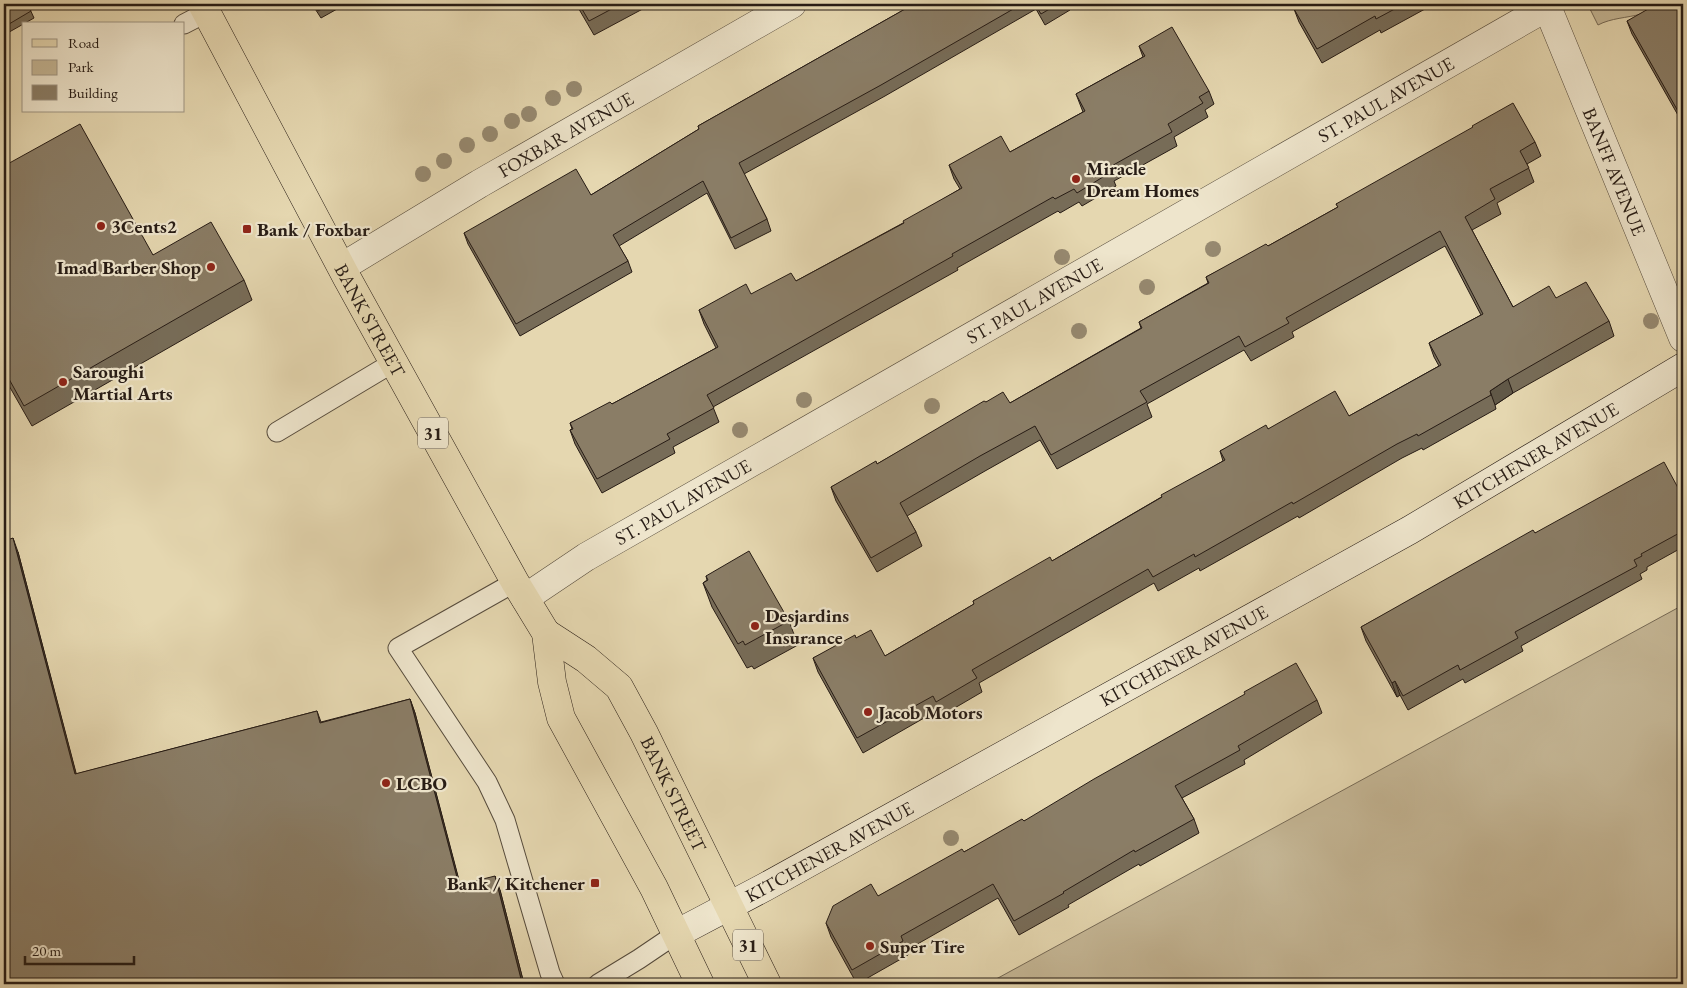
<svg xmlns="http://www.w3.org/2000/svg" width="1687" height="988" font-family="'EB Garamond',serif">
	<style>
		.green { fill: #c5b796; stroke: #766a56 }
		.lines { fill: none; stroke-linecap: round; stroke-linejoin: round }
		.lane-casing { stroke: #564b3c; stroke-width: 21 }
		.street-casing { stroke: #564b3c; stroke-width: 29 }
		.secondary-casing { stroke: #271c15; stroke-width: 29 }
		.primary-casing { stroke: #271c15; stroke-width: 29 }
		.lane { stroke: #eee5cc; stroke-width: 19 }
		.street { stroke: #eee5cc; stroke-width: 28 }
		.secondary { stroke: #eee5cc; stroke-width: 28 }
		.primary { stroke: #e5d7b0; stroke-width: 28 }
		.tree { fill: #968970 }
		.wall { fill: #776c58; stroke: #271c15 }
		.shaded-wall { fill: #615847; stroke: #271c15 }
		.building { fill: #8a7d66; stroke: #271c15 }
		.poi-dot { fill: #8f2418; stroke: #eee5cc; stroke-width: 2 }
		.labels { text-anchor: middle; dominant-baseline: central; stroke-width: 4.5; stroke-linejoin: round; paint-order: stroke }
		.shield { fill: #eee5cc; stroke: #63584c; stroke-width: 1 }
		.shield-label { font-size: 18px; font-weight: bold; fill: #271c15 }
		.street-label { font-size: 19px; fill: #271c15; stroke: #eee5cc }
		.poi-label { font-size: 19px; font-weight: bold; fill: #271c15; stroke: #eee5cc; text-anchor: start }
	</style>
	<rect width="100%" height="100%" fill="#e5d7b0"/>
	<filter id="stains"><feTurbulence type="fractalNoise" baseFrequency=".004" numOctaves="4"/><feColorMatrix values="0 0 0 0 .2 0 0 0 0 .09 0 0 0 0 .02 0 0 0 .5 -.17"/></filter>
	<radialGradient id="worn" r=".72"><stop offset=".6" stop-color="#630" stop-opacity="0"/><stop offset="1" stop-color="#630" stop-opacity=".3"/></radialGradient>
	<path class="green" d="M 1583,4 L 1664,4 C 1657,7 1649,12 1641,14 C 1627,18 1611,18 1598,25 L 1590,9 Z
		M 1683,605 L 1683,984 L 987,984 Z"/>
	<g class="lines">
		<g class="lane-casing">
			<path id="lane" d="M 184,24 L 207,12
				M 277,432 L 394,362
				M 515,582 L 398,648 L 487,782 L 505,820 L 550,973 L 555,984
				M 598,984 L 639,959 L 676,934"/>
		</g>
		<g class="street-casing">
			<g id="street">
				<path id="s1" d="M 1546,4 L 1683,338"/>
				<path id="s2" d="M 342,267 L 479,184 L 792,4"/>
				<path id="s3" d="M 525,598 L 586,557 L 1547,7"/>
			</g>
		</g>
		<g class="secondary-casing">
			<g id="secondary">
				<path id="s4" d="M 676,934 L 765,887 L 1410,530 L 1683,367"/>
			</g>
		</g>
		<g class="primary-casing">
			<g id="primary">
				<path id="s5" d="M 202,4 L 347,278 L 515,582 L 546,633 L 552,682 L 561,718 L 654,888 L 700,984"/>
				<path id="s6" d="M 546,633 L 586,659 L 619,687 L 644,733 L 767,984"/>
			</g>
		</g>
		<use href="#lane" class="lane"/>
		<use href="#street" class="street"/>
		<use href="#secondary" class="secondary"/>
		<use href="#primary" class="primary"/>
	</g>
	<g class="tree">
		<circle cx="574" cy="89" r="8"/>
		<circle cx="553" cy="98" r="8"/>
		<circle cx="529" cy="114" r="8"/>
		<circle cx="512" cy="121" r="8"/>
		<circle cx="490" cy="134" r="8"/>
		<circle cx="467" cy="145" r="8"/>
		<circle cx="444" cy="161" r="8"/>
		<circle cx="423" cy="174" r="8"/>
		<circle cx="1213" cy="249" r="8"/>
		<circle cx="1062" cy="257" r="8"/>
		<circle cx="1147" cy="287" r="8"/>
		<circle cx="1651" cy="321" r="8"/>
		<circle cx="1079" cy="331" r="8"/>
		<circle cx="804" cy="400" r="8"/>
		<circle cx="932" cy="406" r="8"/>
		<circle cx="740" cy="430" r="8"/>
		<circle cx="951" cy="838" r="8"/>
	</g>
	<path class="wall" d="M 4,4 L 34,4 L 29,7 L 34,18 L 4,35 Z
		M 312,4 L 346,4 L 321,18 Z
		M 576,4 L 652,4 L 594,35 Z
		M 914,4 L 1067,4 L 1070,10 L 1045,25 L 1036,9 L 885,96 L 744,174 L 767,219 L 771,231 L 735,249 L 707,193 L 619,246 L 628,261 L 632,272 L 520,336 L 468,244 L 464,233 L 591,195 L 699,129 L 698,126 Z
		M 1303,4 L 1423,4 L 1425,9 L 1381,33 L 1380,30 L 1322,63 L 1299,22 L 1294,9 Z
		M 1683,4 L 1683,124 L 1632,34 L 1627,21 Z
		M 1139,46 L 1209,91 L 1214,104 L 1205,110 L 1208,117 L 1174,137 L 1177,146 L 1114,181 L 1116,186 L 1082,206 L 1079,202 L 1060,213 L 1058,211 L 957,268 L 958,270 L 713,407 L 719,422 L 673,447 L 675,453 L 602,493 L 575,444 L 570,430 L 572,429 L 570,423 L 612,404 L 716,348 L 704,324 L 699,310 L 796,281 L 903,223 L 960,189 L 954,179 L 949,165 L 1010,152 L 1083,112 L 1076,94 L 1143,57 Z
		M 1535,142 L 1541,156 L 1527,164 L 1534,182 L 1497,203 L 1501,214 L 1472,230 L 1513,307 L 1556,298 L 1609,321 L 1614,336 L 1513,393 L 1495,405 L 1496,409 L 1423,450 L 1422,448 L 1402,458 L 1299,518 L 1298,516 L 1200,571 L 1199,568 L 1158,591 L 1154,583 L 979,683 L 982,692 L 941,716 L 938,710 L 863,753 L 818,672 L 813,658 L 856,638 L 885,656 L 974,604 L 973,601 L 1052,561 L 1223,461 L 1220,451 L 1268,429 L 1349,416 L 1439,366 L 1434,357 L 1429,343 L 1481,315 L 1445,246 L 1292,332 L 1294,337 L 1251,361 L 1244,350 L 1147,404 L 1152,417 L 1057,469 L 1040,440 L 985,471 L 907,516 L 916,532 L 922,546 L 877,572 L 836,501 L 831,487 L 877,464 L 986,402 L 1010,403 L 1141,328 L 1139,322 L 1208,283 L 1206,277 L 1268,246 L 1338,207 L 1336,204 Z
		M 4,166 L 153,255 L 244,280 L 252,300 L 32,426 L 4,377 Z
		M 1683,497 L 1683,547 L 1647,567 L 1647,570 L 1640,574 L 1642,579 L 1521,646 L 1523,651 L 1465,683 L 1463,679 L 1408,710 L 1400,695 L 1397,697 L 1366,641 L 1361,627 L 1535,533 Z
		M 18,552 L 76,774 L 317,711 L 321,722 L 410,699 L 415,713 L 460,885 L 500,890 L 524,984 L 4,984 Z
		M 706,576 L 789,621 L 798,645 L 754,669 L 752,666 L 747,668 L 712,607 L 703,583 L 707,580 Z
		M 1317,700 L 1322,713 L 1244,760 L 1245,764 L 1182,798 L 1194,819 L 1199,833 L 1140,866 L 1139,864 L 1068,905 L 1069,907 L 1019,935 L 998,898 L 907,950 L 908,955 L 857,984 L 831,937 L 826,923 L 1024,821 Z"/>
	<path class="shaded-wall" d="M 1508,379 L 1513,393 L 1495,405 L 1490,391 Z
		M 13,538 L 18,552 L 80,788 L 75,774 Z
		M 1395,681 L 1400,695 L 1397,697 L 1392,683 Z
		M 410,699 L 415,713 L 464,899 L 459,885 Z
		M 495,876 L 500,890 L 524,984 L 523,984 L 521,979 Z"/>
	<path class="building" d="M 4,4 L 27,4 L 31,11 L 4,27 Z
		M 314,4 L 331,4 L 318,11 Z
		M 579,4 L 621,4 L 589,21 Z
		M 914,4 L 1022,4 L 881,85 L 739,163 L 767,219 L 731,238 L 703,181 L 613,235 L 628,261 L 516,324 L 464,233 L 576,169 L 591,195 L 699,129 L 698,126 Z
		M 1035,4 L 1058,4 L 1041,14 Z
		M 1303,4 L 1404,4 L 1376,19 L 1375,16 L 1317,49 L 1294,9 Z
		M 1657,4 L 1683,4 L 1683,120 L 1627,21 Z
		M 1172,27 L 1209,91 L 1199,97 L 1203,103 L 1168,124 L 1172,132 L 1108,168 L 1111,172 L 1077,193 L 1074,189 L 1055,199 L 1053,197 L 952,254 L 953,256 L 707,395 L 714,408 L 667,434 L 670,439 L 597,479 L 570,430 L 573,429 L 570,423 L 610,402 L 612,404 L 718,347 L 699,310 L 746,284 L 751,294 L 791,273 L 796,281 L 904,223 L 903,221 L 962,188 L 949,165 L 1001,136 L 1010,152 L 1085,111 L 1076,94 L 1145,56 L 1139,46 Z
		M 1513,103 L 1535,142 L 1520,151 L 1529,168 L 1490,189 L 1495,199 L 1465,217 L 1513,307 L 1549,286 L 1556,298 L 1586,282 L 1609,321 L 1508,379 L 1490,391 L 1491,395 L 1418,436 L 1417,434 L 1397,444 L 1293,504 L 1292,502 L 1195,557 L 1194,554 L 1153,577 L 1148,569 L 972,670 L 977,678 L 936,702 L 933,696 L 857,738 L 813,658 L 855,635 L 856,638 L 871,630 L 885,656 L 974,604 L 973,601 L 1050,557 L 1052,561 L 1162,497 L 1161,495 L 1225,460 L 1220,451 L 1266,425 L 1268,429 L 1335,391 L 1349,416 L 1441,365 L 1429,343 L 1483,314 L 1440,231 L 1286,318 L 1289,323 L 1245,347 L 1239,336 L 1140,391 L 1147,402 L 1051,455 L 1035,426 L 980,456 L 900,503 L 916,532 L 871,558 L 831,487 L 876,461 L 877,464 L 984,401 L 986,402 L 1003,392 L 1010,403 L 1142,328 L 1139,322 L 1209,283 L 1206,277 L 1266,244 L 1268,246 L 1338,207 L 1336,204 L 1473,127 L 1472,126 Z
		M 80,124 L 153,255 L 211,222 L 244,280 L 24,406 L 4,370 L 4,166 Z
		M 1664,462 L 1683,497 L 1683,531 L 1641,554 L 1642,556 L 1634,560 L 1637,566 L 1515,632 L 1518,638 L 1460,670 L 1458,665 L 1403,696 L 1395,681 L 1392,683 L 1361,627 L 1533,530 L 1535,533 Z
		M 13,538 L 75,774 L 317,711 L 320,723 L 410,699 L 459,885 L 495,876 L 521,979 L 502,984 L 4,984 L 4,541 Z
		M 749,551 L 789,621 L 745,645 L 743,641 L 738,644 L 703,583 L 708,580 L 706,576 Z
		M 1296,663 L 1317,700 L 1238,746 L 1240,750 L 1175,786 L 1194,819 L 1135,852 L 1134,850 L 1063,892 L 1064,893 L 1014,921 L 993,884 L 901,936 L 903,941 L 852,970 L 826,923 L 833,906 L 871,884 L 878,896 L 962,849 L 964,852 L 1022,819 L 1024,821 L 1094,779 L 1245,694 L 1244,692 Z"/>
	<g class="poi-dot">
		<circle cx="1076" cy="179" r="5"/>
		<circle cx="101" cy="226" r="5"/>
		<rect x="242" y="224" width="10" height="10" rx="2.5"/>
		<circle cx="211" cy="267" r="5"/>
		<circle cx="63" cy="382" r="5"/>
		<circle cx="755" cy="626" r="5"/>
		<circle cx="868" cy="712" r="5"/>
		<circle cx="386" cy="783" r="5"/>
		<rect x="590" y="878" width="10" height="10" rx="2.5"/>
		<circle cx="870" cy="946" r="5"/>
	</g>
	<g class="labels">
		<g class="shield">
			<rect x="418" y="417.5" width="30" height="31" rx="4"/>
			<rect x="733" y="929.5" width="30" height="31" rx="4"/>
		</g>
		<g class="shield-label">
			<text x="433" y="433">31</text>
			<text x="748" y="945">31</text>
		</g>
		<g class="street-label">
			<text stroke="none"><textPath href="#s3" startOffset="995">ST. PAUL AVENUE</textPath></text>
			<text stroke="none"><textPath href="#s2" startOffset="260">FOXBAR AVENUE</textPath></text>
			<text stroke="none"><textPath href="#s1" startOffset="181">BANFF AVENUE</textPath></text>
			<text stroke="none"><textPath href="#s3" startOffset="590">ST. PAUL AVENUE</textPath></text>
			<text stroke="none"><textPath href="#s5" startOffset="358">BANK STREET</textPath></text>
			<text stroke="none"><textPath href="#s4" startOffset="984">KITCHENER AVENUE</textPath></text>
			<text stroke="none"><textPath href="#s3" startOffset="185">ST. PAUL AVENUE</textPath></text>
			<text stroke="none"><textPath href="#s4" startOffset="579">KITCHENER AVENUE</textPath></text>
			<text stroke="none"><textPath href="#s6" startOffset="211">BANK STREET</textPath></text>
			<text stroke="none"><textPath href="#s4" startOffset="174">KITCHENER AVENUE</textPath></text>
		</g>
		<g class="poi-label">
			<text x="1086" y="168">Miracle<tspan x="1086" dy="22">Dream Homes</tspan></text>
			<text x="111" y="226">3Cents2</text>
			<text x="257" y="229">Bank / Foxbar</text>
			<text x="201" y="267" text-anchor="end">Imad Barber Shop</text>
			<text x="73" y="371">Saroughi<tspan x="73" dy="22">Martial Arts</tspan></text>
			<text x="765" y="615">Desjardins<tspan x="765" dy="22">Insurance</tspan></text>
			<text x="878" y="712">Jacob Motors</text>
			<text x="396" y="783">LCBO</text>
			<text x="585" y="883" text-anchor="end">Bank / Kitchener</text>
			<text x="880" y="946">Super Tire</text>
		</g>
	</g>
	<rect width="1687" height="988" fill="none" stroke="#e5d7b0" stroke-width="20"/>
	<rect x="5" y="5" width="1677" height="978" fill="none" stroke="#271c15" stroke-width="2.5"/>
	<rect x="10" y="10" width="1667" height="968" fill="none" stroke="#271c15"/>
	<rect x="22" y="22" width="162" height="90" fill="#eee5cc" stroke="#9e9583"/>
	<rect x="32" y="39" width="25" height="8" fill="#e5d7b0" stroke="#9e9583"/>
	<text x="68" y="48" font-size="15" fill="#271c15">Road</text>
	<rect x="32" y="60" width="25" height="15" fill="#c5b796" stroke="#9e9583"/>
	<text x="68" y="72" font-size="15" fill="#271c15">Park</text>
	<rect x="32" y="85" width="25" height="15" fill="#8a7d66" stroke="#9e9583"/>
	<text x="68" y="98" font-size="15" fill="#271c15">Building</text>
	<path d="M25 956v8h109v-8" fill="none" stroke="#271c15" stroke-width="2.5"/>
	<text x="32" y="956" font-size="15" fill="#271c15" stroke="#eee5cc" stroke-width="4" paint-order="stroke">20 m</text>
	<rect width="100%" height="100%" filter="url(#stains)"/>
	<rect width="100%" height="100%" fill="url(#worn)"/>
</svg>
